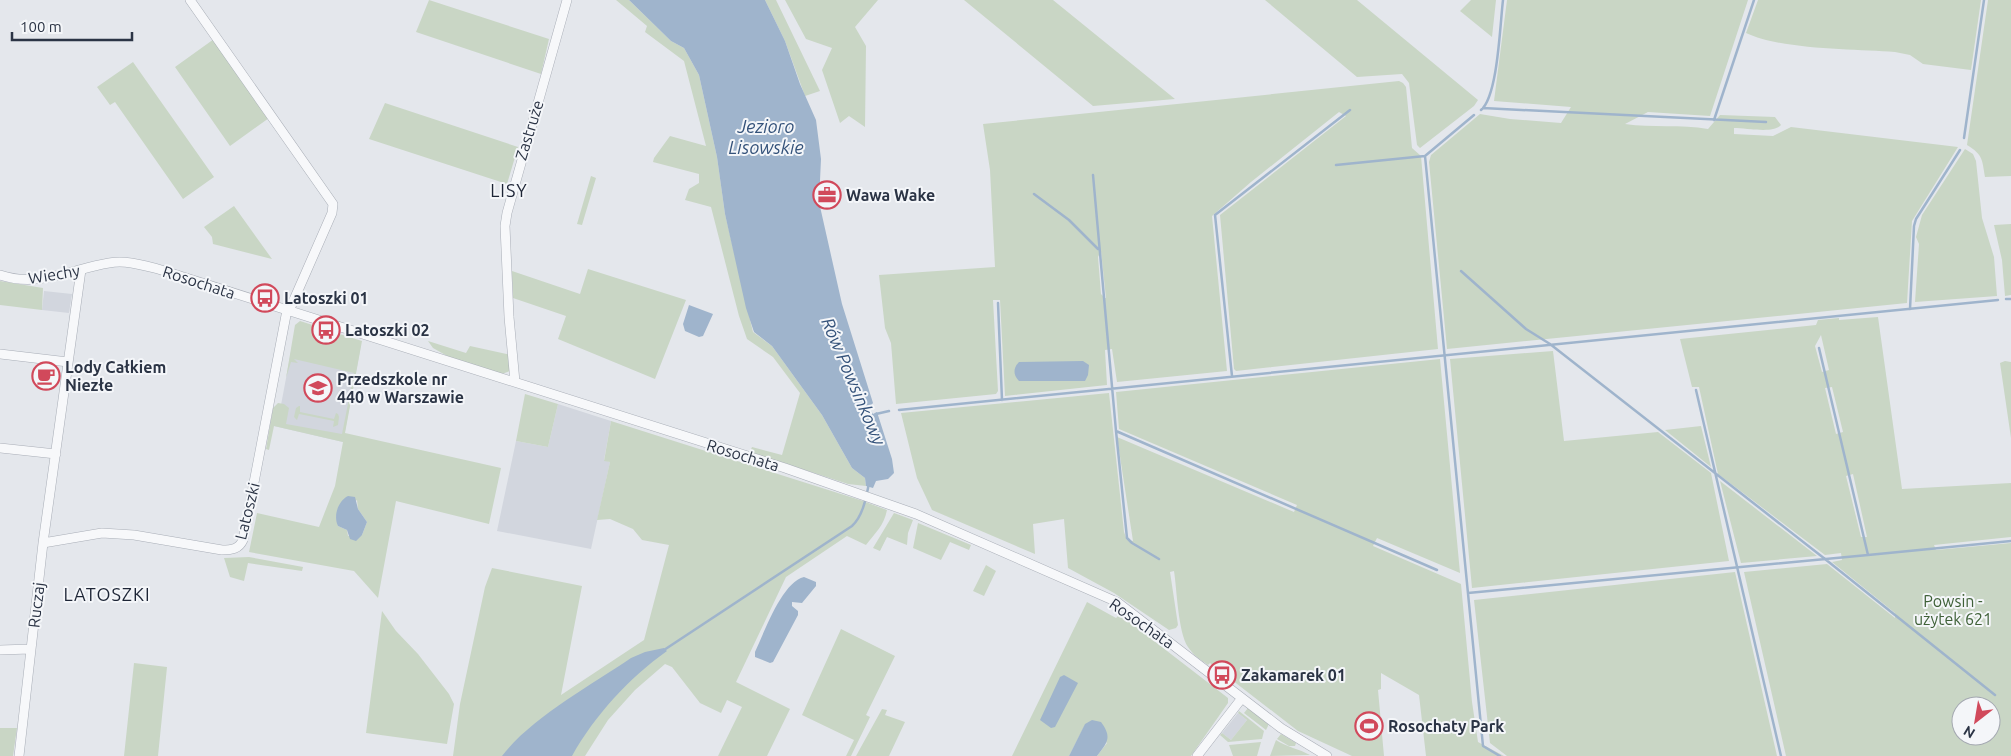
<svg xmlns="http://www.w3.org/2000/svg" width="2011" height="756" font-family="Ubuntu,sans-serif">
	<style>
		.built { fill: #d2d6de }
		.green { fill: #c9d6c5; fill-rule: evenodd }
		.water { fill: #9fb4cc }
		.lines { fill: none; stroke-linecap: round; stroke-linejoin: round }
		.stream { stroke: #9fb4cc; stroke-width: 2.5 }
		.minor-casing { stroke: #a9aeb7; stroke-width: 10 }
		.minor { stroke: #f7f8fa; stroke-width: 9 }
		.labels { text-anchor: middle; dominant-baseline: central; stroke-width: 4; stroke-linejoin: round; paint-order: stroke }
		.street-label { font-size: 16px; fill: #2b3445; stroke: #f4f6f9 }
		.poi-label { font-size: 16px; font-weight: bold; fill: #2b3445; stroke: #f4f6f9; text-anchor: start }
		.park-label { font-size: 16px; fill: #3f6138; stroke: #f4f6f9 }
		.water-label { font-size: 18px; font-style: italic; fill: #34527a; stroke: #f4f6f9 }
		.neighbourhood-label { font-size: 18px; letter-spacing: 1px; fill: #1d2536; stroke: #f4f6f9 }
	</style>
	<rect width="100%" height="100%" fill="#e4e7ec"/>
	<path class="built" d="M 44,291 L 72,294 L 69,313 L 42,310 Z
		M 296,325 L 361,345 L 343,442 L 274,426 L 281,405 Z
		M 558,404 L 611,421 L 604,460 L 610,462 L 591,549 L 497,531 L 516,441 L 548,447 Z
		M 1238,713 L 1247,720 L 1231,740 L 1222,733 Z"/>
	<path class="green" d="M 429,0 L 549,39 L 541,74 L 416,32 Z
		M 616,0 L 629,0 L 671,41 L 684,48 L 699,75 L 717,157 L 725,214 L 753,332 L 772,346 L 822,415 L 852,468 L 865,478 L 866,486 L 848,484 L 750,452 L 752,447 L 782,455 L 800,393 L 773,357 L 747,339 L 739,316 L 711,207 L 685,200 L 689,189 L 699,183 L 699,174 L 653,162 L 654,158 L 670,136 L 706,146 L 684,61 L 645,32 L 647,26 Z
		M 765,0 L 776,0 L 820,91 L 805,96 L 785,41 Z
		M 785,0 L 878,0 L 855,27 L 866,46 L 865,127 L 849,116 L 840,123 L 822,70 L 832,48 L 806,39 Z
		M 964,0 L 1053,0 L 1175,99 L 1093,106 Z
		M 1265,0 L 1357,0 L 1478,100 L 1474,106 L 1420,148 L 1417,145 L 1409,83 L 1402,74 L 1357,77 Z
		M 1471,0 L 1496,0 L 1492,37 L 1460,11 Z
		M 1507,0 L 1748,0 L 1710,116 L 1648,112 L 1625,124 C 1652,128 1681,124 1708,129 L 1720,115 L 1775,117 L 1781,125 C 1774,134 1746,128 1734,128 L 1734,134 L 1773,136 L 1791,127 L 1958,147 L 1912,221 L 1907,303 L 1447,349 L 1429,162 L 1431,155 L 1480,114 L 1510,119 L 1561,123 L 1571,107 L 1494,101 Z
		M 1758,0 L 1981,0 L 1971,70 L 1923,64 L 1910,55 L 1895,52 C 1854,49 1782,50 1746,33 Z
		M 1988,0 L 2011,0 L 2011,176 L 1985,177 C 1982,159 1983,155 1967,145 Z
		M 214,39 L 269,118 L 230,146 L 175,67 Z
		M 133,62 L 214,177 L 183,199 L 115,102 L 110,105 L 97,87 Z
		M 1399,81 L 1403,83 L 1406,87 L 1412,148 L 1421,156 L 1438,349 L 1236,371 L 1234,369 L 1220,215 L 1346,116 L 1339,112 L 1251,182 L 1212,216 L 1227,371 L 1117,382 L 1112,349 L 1105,350 L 1107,385 L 1005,396 L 1000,300 L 993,300 L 998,391 L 996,394 L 896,404 L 891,343 L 885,328 L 879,275 L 995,267 L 990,170 L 983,124 ZM 1101,251 L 1106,298 L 1105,298 L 1101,294 L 1098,257 Z
		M 385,103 L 518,147 L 507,184 L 369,139 Z
		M 1965,149 L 1973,154 L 1976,161 L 1982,218 L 1994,257 L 1997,296 L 1915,302 L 1919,244 L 1916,237 L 1922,215 Z
		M 591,176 L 596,178 L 582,225 L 577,224 Z
		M 234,206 L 272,259 L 213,244 L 212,237 L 204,227 Z
		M 2011,224 L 2011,295 L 2005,296 L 2002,260 L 1994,225 Z
		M 588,269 L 686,300 L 655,379 L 558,339 L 566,316 L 513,298 L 512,271 L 580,294 Z
		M 0,281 L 43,288 L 42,310 L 0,305 Z
		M 1878,317 L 1902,489 L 2011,483 L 2011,537 L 1934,545 L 1936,550 L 2011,543 L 2011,756 L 1786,756 L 1744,572 L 1827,564 L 1895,618 L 1895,613 L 1832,562 L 1842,560 L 1841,553 L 1825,555 L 1718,474 L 1699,387 L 1692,387 L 1680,339 L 1816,325 L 1818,320 L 1839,318 L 1839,320 ZM 1821,335 L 1829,370 L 1822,372 L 1815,346 ZM 1832,387 L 1843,432 L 1836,434 L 1825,388 ZM 1853,474 L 1867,537 L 1861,537 L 1846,476 ZM 1961,706 L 1991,706 L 1991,736 L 1961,736 Z
		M 300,321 L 322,328 L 322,331 L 329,333 L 330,331 L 362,341 L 345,433 L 501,468 L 489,524 L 396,501 L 378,598 L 354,571 L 249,552 L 257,513 L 319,527 L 335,486 L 343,442 L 274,426 L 269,450 L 266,449 L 273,408 L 278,403 L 284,404 L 289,408 L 286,424 L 342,434 L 354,373 L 294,359 L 298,363 L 291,362 L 286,378 L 295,325 ZM 357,500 L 358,509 L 367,522 L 362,535 L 348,536 L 347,530 L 338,526 L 336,516 Z
		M 428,341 L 466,353 L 470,346 L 511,355 L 513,370 L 502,374 L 449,357 L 433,348 Z
		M 1553,351 L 1564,441 L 1658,432 L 1711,473 L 1729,561 L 1472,588 L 1450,359 Z
		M 1440,359 L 1460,573 L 1377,538 L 1373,546 L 1461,584 L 1472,702 L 1478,742 L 1504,756 L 1426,756 L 1419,695 L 1381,673 L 1381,689 L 1378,690 L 1384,756 L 1352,756 L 1298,731 L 1210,663 L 1208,665 C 1201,660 1193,655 1188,647 C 1178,632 1177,590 1174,571 L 1170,572 L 1178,625 L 1176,628 L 1169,630 L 1114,593 L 1068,568 L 1064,519 L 1033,524 L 1035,554 L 932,510 L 917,478 L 901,413 L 1109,393 L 1124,532 L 1127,540 L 1133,541 L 1117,437 L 1294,512 L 1297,505 L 1119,429 L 1116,392 Z
		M 2005,361 L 2011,362 L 2011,438 L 2000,363 Z
		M 525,394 L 558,404 L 548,447 L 516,441 Z
		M 299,406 L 300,406 L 300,412 L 334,419 L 336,413 L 338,414 L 339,417 L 338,425 L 333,427 L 334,421 L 299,414 L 297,420 L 294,417 L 296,408 Z
		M 611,421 L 860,500 L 887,510 C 884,526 875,533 866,545 L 847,536 L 786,577 L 736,682 L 790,709 L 767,756 L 718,756 L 742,707 L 727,700 L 721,713 L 700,703 L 672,667 L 665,664 L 635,690 L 608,720 L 585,756 L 453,756 L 460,704 L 485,587 L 492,568 L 582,586 L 561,695 L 644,640 L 669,545 L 642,540 L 633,529 L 610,519 L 597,520 L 610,462 L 604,461 Z
		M 1701,426 L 1711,467 L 1665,430 Z
		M 1720,481 L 1817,556 L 1741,563 Z
		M 894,513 L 913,520 L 908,533 L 907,545 L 887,537 L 880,551 L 873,548 Z
		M 918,523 L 971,545 L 969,550 L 950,542 L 941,560 L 913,548 Z
		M 249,557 L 303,567 L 302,571 L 248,563 L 244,581 L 230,577 L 224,558 Z
		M 986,565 L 996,571 L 984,596 L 973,591 Z
		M 1735,572 L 1777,756 L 1507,756 L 1490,743 L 1474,600 Z
		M 1087,602 L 1116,618 L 1119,615 L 1132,624 L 1228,698 L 1228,703 L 1191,756 L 1097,756 L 1107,743 L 1085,725 L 1069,756 L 1012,756 Z
		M 382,611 L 396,631 L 418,654 L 449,694 L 454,704 L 447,744 L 366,733 Z
		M 841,629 L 895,656 L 866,715 L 870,717 L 851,756 L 846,756 L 854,740 L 802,715 Z
		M 134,663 L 167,667 L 158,756 L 124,756 Z
		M 1248,708 L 1268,724 L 1268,726 L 1266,730 L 1244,713 Z
		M 882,709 L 887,710 L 885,715 L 905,722 L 889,756 L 856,756 Z
		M 1239,711 L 1264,731 L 1262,739 L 1228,742 L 1220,735 L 1222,733 L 1231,740 L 1247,720 L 1238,713 Z
		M 0,728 L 17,728 L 13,756 L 0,756 Z
		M 1281,734 L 1296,743 L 1295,746 L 1289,746 L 1277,739 Z
		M 1276,740 C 1287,747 1299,749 1310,755 L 1270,756 Z
		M 1261,742 L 1257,756 L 1233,756 L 1229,745 Z"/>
	<path class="water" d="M 629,0 L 765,0 L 785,41 L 800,84 L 816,120 L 821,159 L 819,202 L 842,304 L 873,403 L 869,408 L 873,414 L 877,412 L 892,459 L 894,473 L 888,479 L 876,481 L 873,488 L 866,486 L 865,478 L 852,468 L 822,415 L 772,346 L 754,332 L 746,308 L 725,214 L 717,157 L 699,75 L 684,48 L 671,41 Z
		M 689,305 L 713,314 L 703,336 L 699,337 L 685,331 L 683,324 Z
		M 1083,361 L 1089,365 L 1088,375 L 1085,381 L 1019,381 C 1013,375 1013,368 1019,362 Z
		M 348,496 L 355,497 L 358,509 L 367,522 L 362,535 L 356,541 L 350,539 L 347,530 L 338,526 C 333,516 338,501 348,496 Z
		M 804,577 L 816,582 L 816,586 L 802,603 L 792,602 L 792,606 L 798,611 L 798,615 L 773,662 L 770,663 L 755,657 L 755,652 C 764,633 782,582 804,577 Z
		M 664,648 L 667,651 C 629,678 595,715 572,756 L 502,756 C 531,718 590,686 631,658 L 645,652 Z
		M 1064,675 L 1078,683 L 1055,727 L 1051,728 L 1040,720 L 1060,677 Z
		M 1092,720 L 1101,722 C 1112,737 1108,742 1097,756 L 1069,756 L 1085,724 Z"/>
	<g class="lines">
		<path class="stream" d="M 1483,108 L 1766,122
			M 1481,110 C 1498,96 1500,24 1503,0
			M 1714,120 L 1754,0
			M 1964,138 L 1984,0
			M 1425,156 L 1483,746 L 1500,756
			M 1336,165 L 1425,156 L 1474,115
			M 1093,175 L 1116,431 L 1437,570
			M 1034,194 L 1069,220 L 1098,249
			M 1461,271 L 1526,329 L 1550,344 L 1825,559 L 1995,695
			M 2006,299 L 2011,299
			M 998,303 L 1002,400
			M 1910,309 L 1914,226 L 1916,219 L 1960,150
			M 1232,376 L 1215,215 L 1350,110
			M 1696,390 L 1781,756
			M 899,410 L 1998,300
			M 876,414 L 889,411
			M 1116,431 L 1127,538 L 1132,543 L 1159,559
			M 1868,555 L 2011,541
			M 1468,593 L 1868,555 L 1819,348
			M 664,650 L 852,526 C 863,516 866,498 869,483"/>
		<g class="minor-casing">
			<path id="minor" d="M 190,0 L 333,204 L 332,213 L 289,311
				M 0,275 C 38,288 72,269 109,263 C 126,260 142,265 158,269 L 785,468 L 916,514 L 1117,602 L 1281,728 L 1327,756
				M 0,354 L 68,362
				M 515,382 L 509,317 L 505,226 L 507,213 L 567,0
				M 0,448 L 56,454
				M 43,543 L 102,533 L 134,535 L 222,550 C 232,550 239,549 243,540 L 287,310
				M 0,650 L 30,649
				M 19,756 L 43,543 L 81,270
				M 1197,756 L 1242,698"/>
		</g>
		<use href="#minor" class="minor"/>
	</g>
	<defs>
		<g id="office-ring" transform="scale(1.4375)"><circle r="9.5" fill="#f4f6f9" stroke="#d1495b" stroke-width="1.5"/><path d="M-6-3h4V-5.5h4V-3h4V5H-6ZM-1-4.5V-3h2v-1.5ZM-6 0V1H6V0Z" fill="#d1495b"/></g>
		<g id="bus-ring" transform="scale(1.4375)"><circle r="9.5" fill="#f4f6f9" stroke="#d1495b" stroke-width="1.5"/><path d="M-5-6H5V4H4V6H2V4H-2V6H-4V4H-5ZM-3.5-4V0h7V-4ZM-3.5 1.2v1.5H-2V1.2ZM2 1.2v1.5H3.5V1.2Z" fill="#d1495b"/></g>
		<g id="cafe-ring" transform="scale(1.4375)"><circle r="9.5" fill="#f4f6f9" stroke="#d1495b" stroke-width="1.5"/><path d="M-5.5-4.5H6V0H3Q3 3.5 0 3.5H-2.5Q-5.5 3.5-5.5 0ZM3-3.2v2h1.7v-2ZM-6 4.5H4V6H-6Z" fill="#d1495b"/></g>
		<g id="school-ring" transform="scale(1.4375)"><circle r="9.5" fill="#f4f6f9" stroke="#d1495b" stroke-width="1.5"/><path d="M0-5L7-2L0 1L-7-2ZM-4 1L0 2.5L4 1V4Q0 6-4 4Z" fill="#d1495b"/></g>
		<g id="stadium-ring" transform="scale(1.4375)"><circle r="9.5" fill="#f4f6f9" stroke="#d1495b" stroke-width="1.5"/><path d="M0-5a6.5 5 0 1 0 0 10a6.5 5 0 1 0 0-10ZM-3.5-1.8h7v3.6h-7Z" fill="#d1495b"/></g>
	</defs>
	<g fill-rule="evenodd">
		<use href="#office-ring" x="827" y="195"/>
		<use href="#bus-ring" x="265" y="298"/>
		<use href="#bus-ring" x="326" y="330"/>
		<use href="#cafe-ring" x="46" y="376"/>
		<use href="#school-ring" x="318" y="388"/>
		<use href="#bus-ring" x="1222" y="675"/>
		<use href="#stadium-ring" x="1369" y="726"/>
	</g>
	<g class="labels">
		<g class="street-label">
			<text transform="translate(529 130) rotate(-73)">Zastruże</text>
			<text transform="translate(54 274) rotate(-9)">Wiechy</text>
			<text transform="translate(199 282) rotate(18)">Rosochata</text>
			<text transform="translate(743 455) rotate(17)">Rosochata</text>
			<text transform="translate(247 511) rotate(-76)">Latoszki</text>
			<text transform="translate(36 605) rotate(-83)">Ruczaj</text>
			<text transform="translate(1142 623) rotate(35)">Rosochata</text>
		</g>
		<g class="poi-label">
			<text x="846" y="195">Wawa Wake</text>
			<text x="284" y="298">Latoszki 01</text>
			<text x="345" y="330">Latoszki 02</text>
			<text x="65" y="367">Lody Całkiem<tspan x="65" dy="18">Niezłe</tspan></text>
			<text x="337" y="379">Przedszkole nr<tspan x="337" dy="18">440 w Warszawie</tspan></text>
			<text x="1241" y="675">Zakamarek 01</text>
			<text x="1388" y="726">Rosochaty Park</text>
		</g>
		<g class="park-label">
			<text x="1953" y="601">Powsin -<tspan x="1953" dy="18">użytek 621</tspan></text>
		</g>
		<g class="water-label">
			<text x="766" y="126">Jezioro<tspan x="766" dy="21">Lisowskie</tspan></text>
			<text transform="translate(854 381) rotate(67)">Rów Powsinkowy</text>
		</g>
		<g class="neighbourhood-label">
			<text x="509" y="190">LISY</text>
			<text x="107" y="594">LATOSZKI</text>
		</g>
	</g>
	<g transform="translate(1976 721) rotate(211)"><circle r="24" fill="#f4f6f9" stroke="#a4a8b1"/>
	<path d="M0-4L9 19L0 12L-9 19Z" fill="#d1495b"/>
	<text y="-8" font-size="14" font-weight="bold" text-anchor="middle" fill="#2b3445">N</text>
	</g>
	<path d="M12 32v8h120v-8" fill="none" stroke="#2b3445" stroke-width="2.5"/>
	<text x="20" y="32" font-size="15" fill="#2b3445" stroke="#f4f6f9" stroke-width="4" paint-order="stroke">100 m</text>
</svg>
